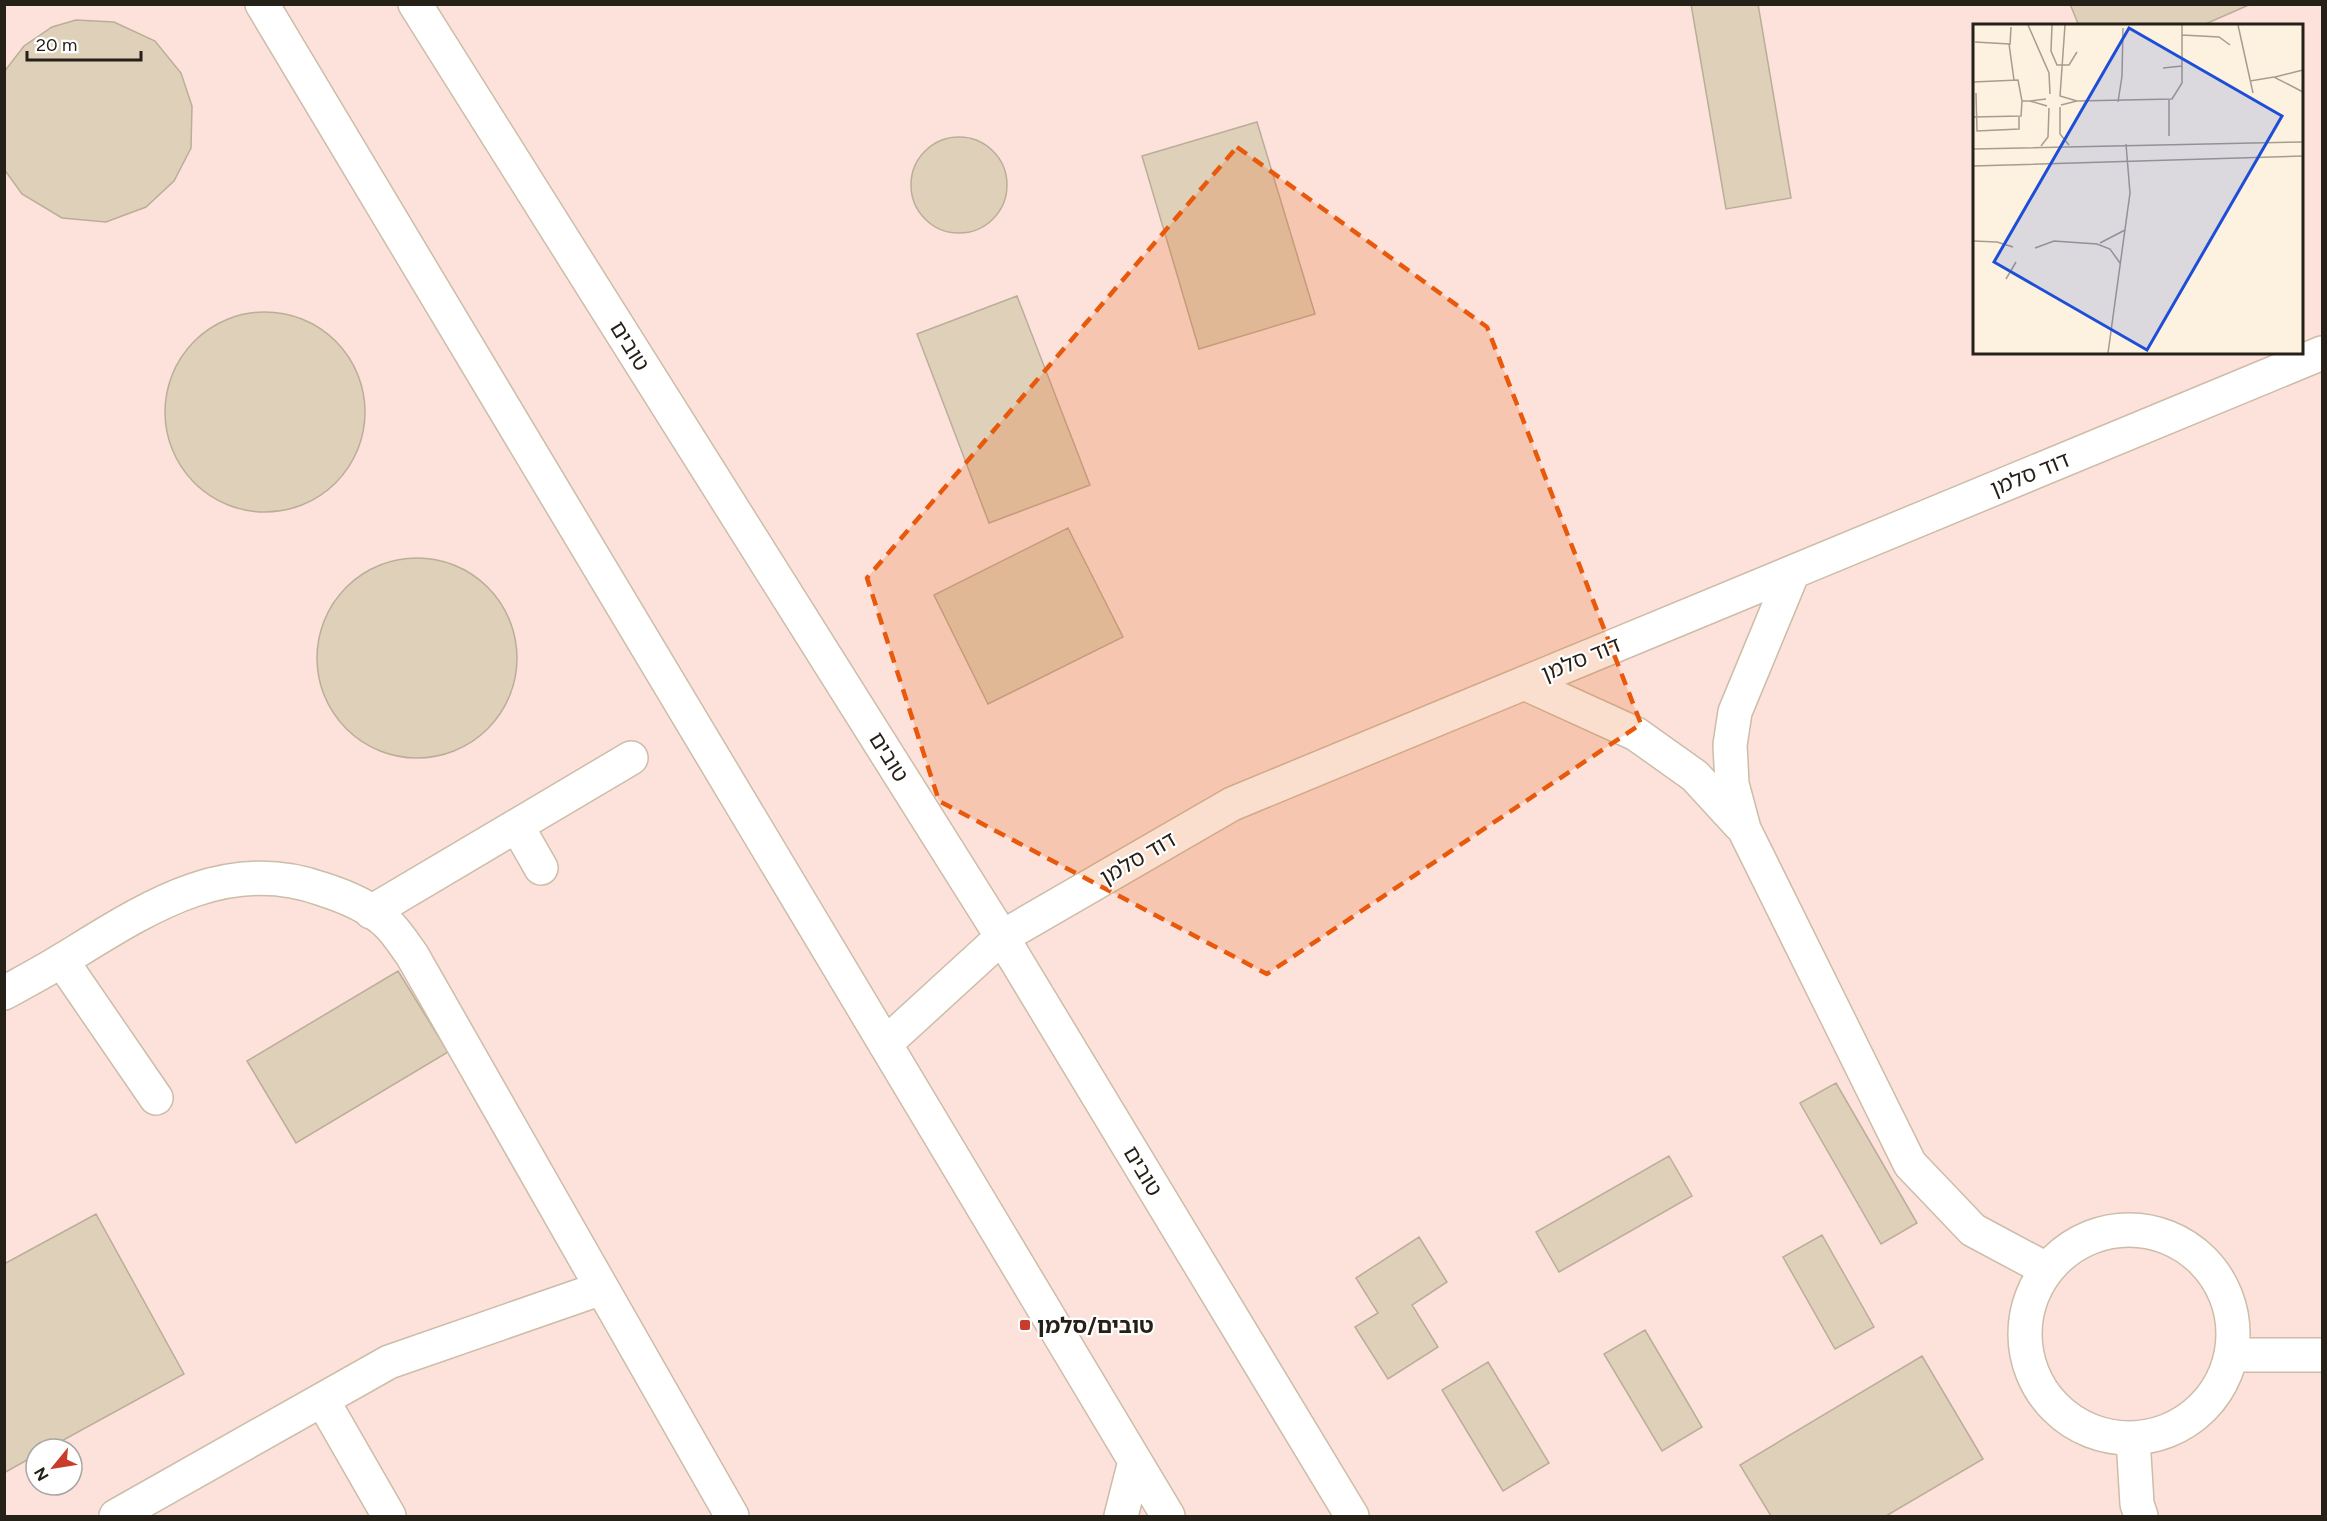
<svg xmlns="http://www.w3.org/2000/svg" width="2327" height="1521" font-family="Figtree,'Noto Sans Hebrew',sans-serif">
	<style>
		.industrial { fill: #fce2db; fill-rule: evenodd }
		.building { fill: #dfd0ba; stroke: #bcad99; stroke-width: 1.5 }
		.lines { fill: none; stroke-linecap: round; stroke-linejoin: round }
		.minor-casing { stroke: #cdbda8; stroke-width: 36 }
		.minor { stroke: #fff; stroke-width: 33 }
		.marked { fill: #e8590c; fill-opacity: 0.2; stroke: #e8590c; stroke-width: 4.5; stroke-dasharray: 12 8; stroke-linejoin: round }
		.poi-dot { fill: #c83c2b; stroke: #fff; stroke-width: 2 }
		.labels { text-anchor: middle; dominant-baseline: central; stroke-width: 4.5; stroke-linejoin: round; paint-order: stroke }
		.street-label { font-size: 22px; fill: #252018; stroke: #fff }
		.poi-label { font-size: 22px; font-weight: bold; fill: #252018; stroke: #fff; text-anchor: start }
		.inset-road { fill: none; stroke: #a79d8f; stroke-width: 1.5 }
		.view { fill: #1d4ed8; fill-opacity: 0.15; stroke: #1d4ed8; stroke-width: 3 }
		.inset-edge { fill: none; stroke: #252018; stroke-width: 3 }
	</style>
	<rect width="100%" height="100%" fill="#fdf1df"/>
	<path class="industrial" d="M 5,5 L 2322,5 L 2322,1516 L 5,1516 ZM 1974,26 L 2302,26 L 2302,352 L 1974,352 ZM 36,1449 L 72,1449 L 72,1485 L 36,1485 Z"/>
	<path class="building" d="M 1691,4 L 1758,4 L 1791,198 L 1726,209 Z
		M 2070,4 L 2251,4 L 2201,26 L 2079,26 Z
		M 76,20 L 114,22 L 155,41 L 181,73 L 192,106 L 191,148 L 174,181 L 146,207 L 106,222 L 62,218 L 22,194 L 4,169 L 4,72 L 24,46 L 52,27 Z
		M 1257,122 L 1315,314 L 1199,349 L 1142,156 Z
		M911 185a48 48 0 1 1 96 0a48 48 0 1 1-96 0Z
		M 1017,296 L 1090,485 L 989,523 L 917,334 Z
		M165 412a100 100 0 1 1 200 0a100 100 0 1 1-200 0Z
		M 1068,528 L 1123,637 L 988,704 L 934,595 Z
		M317 658a100 100 0 1 1 200 0a100 100 0 1 1-200 0Z
		M 398,971 L 448,1052 L 296,1143 L 247,1061 Z
		M 1836,1083 L 1917,1223 L 1881,1244 L 1800,1103 Z
		M 1669,1156 L 1692,1196 L 1559,1272 L 1536,1232 Z
		M 96,1214 L 184,1374 L 47,1449 L 36,1449 L 36,1455 L 4,1473 L 4,1264 Z
		M 1822,1235 L 1874,1327 L 1835,1349 L 1783,1257 Z
		M 1419,1237 L 1447,1282 L 1412,1305 L 1438,1347 L 1388,1379 L 1355,1327 L 1378,1313 L 1356,1278 Z
		M 1645,1330 L 1702,1427 L 1662,1451 L 1604,1354 Z
		M 1922,1356 L 1983,1459 L 1886,1516 L 1771,1516 L 1740,1465 Z
		M 1488,1362 L 1549,1463 L 1503,1491 L 1442,1390 Z"/>
	<g class="lines">
		<g class="minor-casing">
			<path id="minor" d="M 262,4 L 1168,1516
				M 415,4 L 1002,937 L 1352,1516
				M 1793,572 L 1735,712 L 1730,745 L 1732,784 L 1744,829 L 1910,1164 L 1973,1230 L 2046,1269
				M 1524,683 L 1636,734 L 1695,776 L 1740,825
				M 517,826 L 541,868
				M 371,912 L 631,758
				M 62,961 L 156,1098
				M 4,993 C 24,982 45,971 64,959 C 144,910 225,854 322,889 C 344,896 369,906 386,922 C 396,931 404,944 412,955 L 732,1516
				M 885,1044 L 1002,937 L 1232,804 L 2322,353
				M2025 1334a104 104 0 1 1 208 0a104 104 0 1 1-208 0Z
				M 2231,1355 L 2322,1355
				M 323,1401 L 389,1516
				M 2133,1438 L 2137,1504 L 2141,1516
				M 116,1516 L 389,1362 L 602,1288
				M 1121,1516 L 1135,1461"/>
		</g>
		<use href="#minor" class="minor"/>
	</g>
	<path class="marked" d="M 1237,147 L 1487,327 L 1641,724 L 1267,974 L 939,801 L 867,578 Z"/>
	<rect class="poi-dot" x="1019" y="1319" width="12" height="12" rx="3"/>
	<g class="labels">
		<g class="street-label">
			<text transform="translate(630 346) rotate(58)">טובים</text>
			<text transform="translate(2030 474) rotate(-22)">דוד סלמן</text>
			<text transform="translate(1581 659) rotate(-22)">דוד סלמן</text>
			<text transform="translate(889 757) rotate(58)">טובים</text>
			<text transform="translate(1138 858) rotate(-30)">דוד סלמן</text>
			<text transform="translate(1143 1171) rotate(59)">טובים</text>
		</g>
		<g class="poi-label">
			<text x="1037" y="1325">טובים/סלמן</text>
		</g>
	</g>
	<g transform="translate(1973 24)">
		<rect width="330" height="330" fill="#fdf1df"/>
		<path class="inset-road" d="M 55,1 L 76,49 L 77,70M 79,1 L 78,27 L 84,41 L 96,41 L 104,28M 265,1 L 280,69M 209,11 L 246,13 L 257,21M 2,18 L 36,20 L 41,56M 37,21 L 38,3M 190,44 L 209,42M 302,53 L 330,46M 277,57 L 301,53 L 330,68M 0,58 L 45,56 L 49,77 L 57,77M 3,69 L 4,107 L 46,105 L 46,93M 73,75 L 57,77 L 74,82M 196,76 L 196,112M 104,77 L 199,75 L 209,59 L 209,1M 145,78 L 149,52 L 150,4M 88,81 L 104,77 L 87,72 L 92,1M 87,83 L 87,110 L 96,121M 0,93 L 48,92 L 49,77M 68,122 L 75,113 L 76,84M 0,125 L 330,118M 0,142 L 330,132M 0,217 L 24,218 L 40,223M 127,219 L 152,206M 62,224 L 81,217 L 124,220 L 137,225 L 147,239M 33,255 L 43,238M 135,329 L 157,169 L 153,120"/>
		<path class="view" d="M 156,4 L 309,92 L 174,326 L 21,238 Z"/>
		<rect width="330" height="330" class="inset-edge"/>
	</g>
	<rect width="2327" height="1521" fill="none" stroke="#252018" stroke-width="12"/>
	<g transform="translate(54 1467) rotate(240)"><circle r="28" fill="#ffffff" stroke="#a8a6a3" stroke-width="1.5"/>
	<path d="M0-4.5L10 22L0 15L-10 22Z" fill="#c83c2b"/>
	<text y="-9" font-size="16" font-weight="bold" text-anchor="middle" fill="#252018">N</text>
	</g>
	<path d="M27 51v9h114v-9" fill="none" stroke="#252018" stroke-width="3"/>
	<text x="36" y="51" font-size="18" fill="#252018" stroke="#ffffff" stroke-width="4.5" paint-order="stroke">20 m</text>
</svg>
